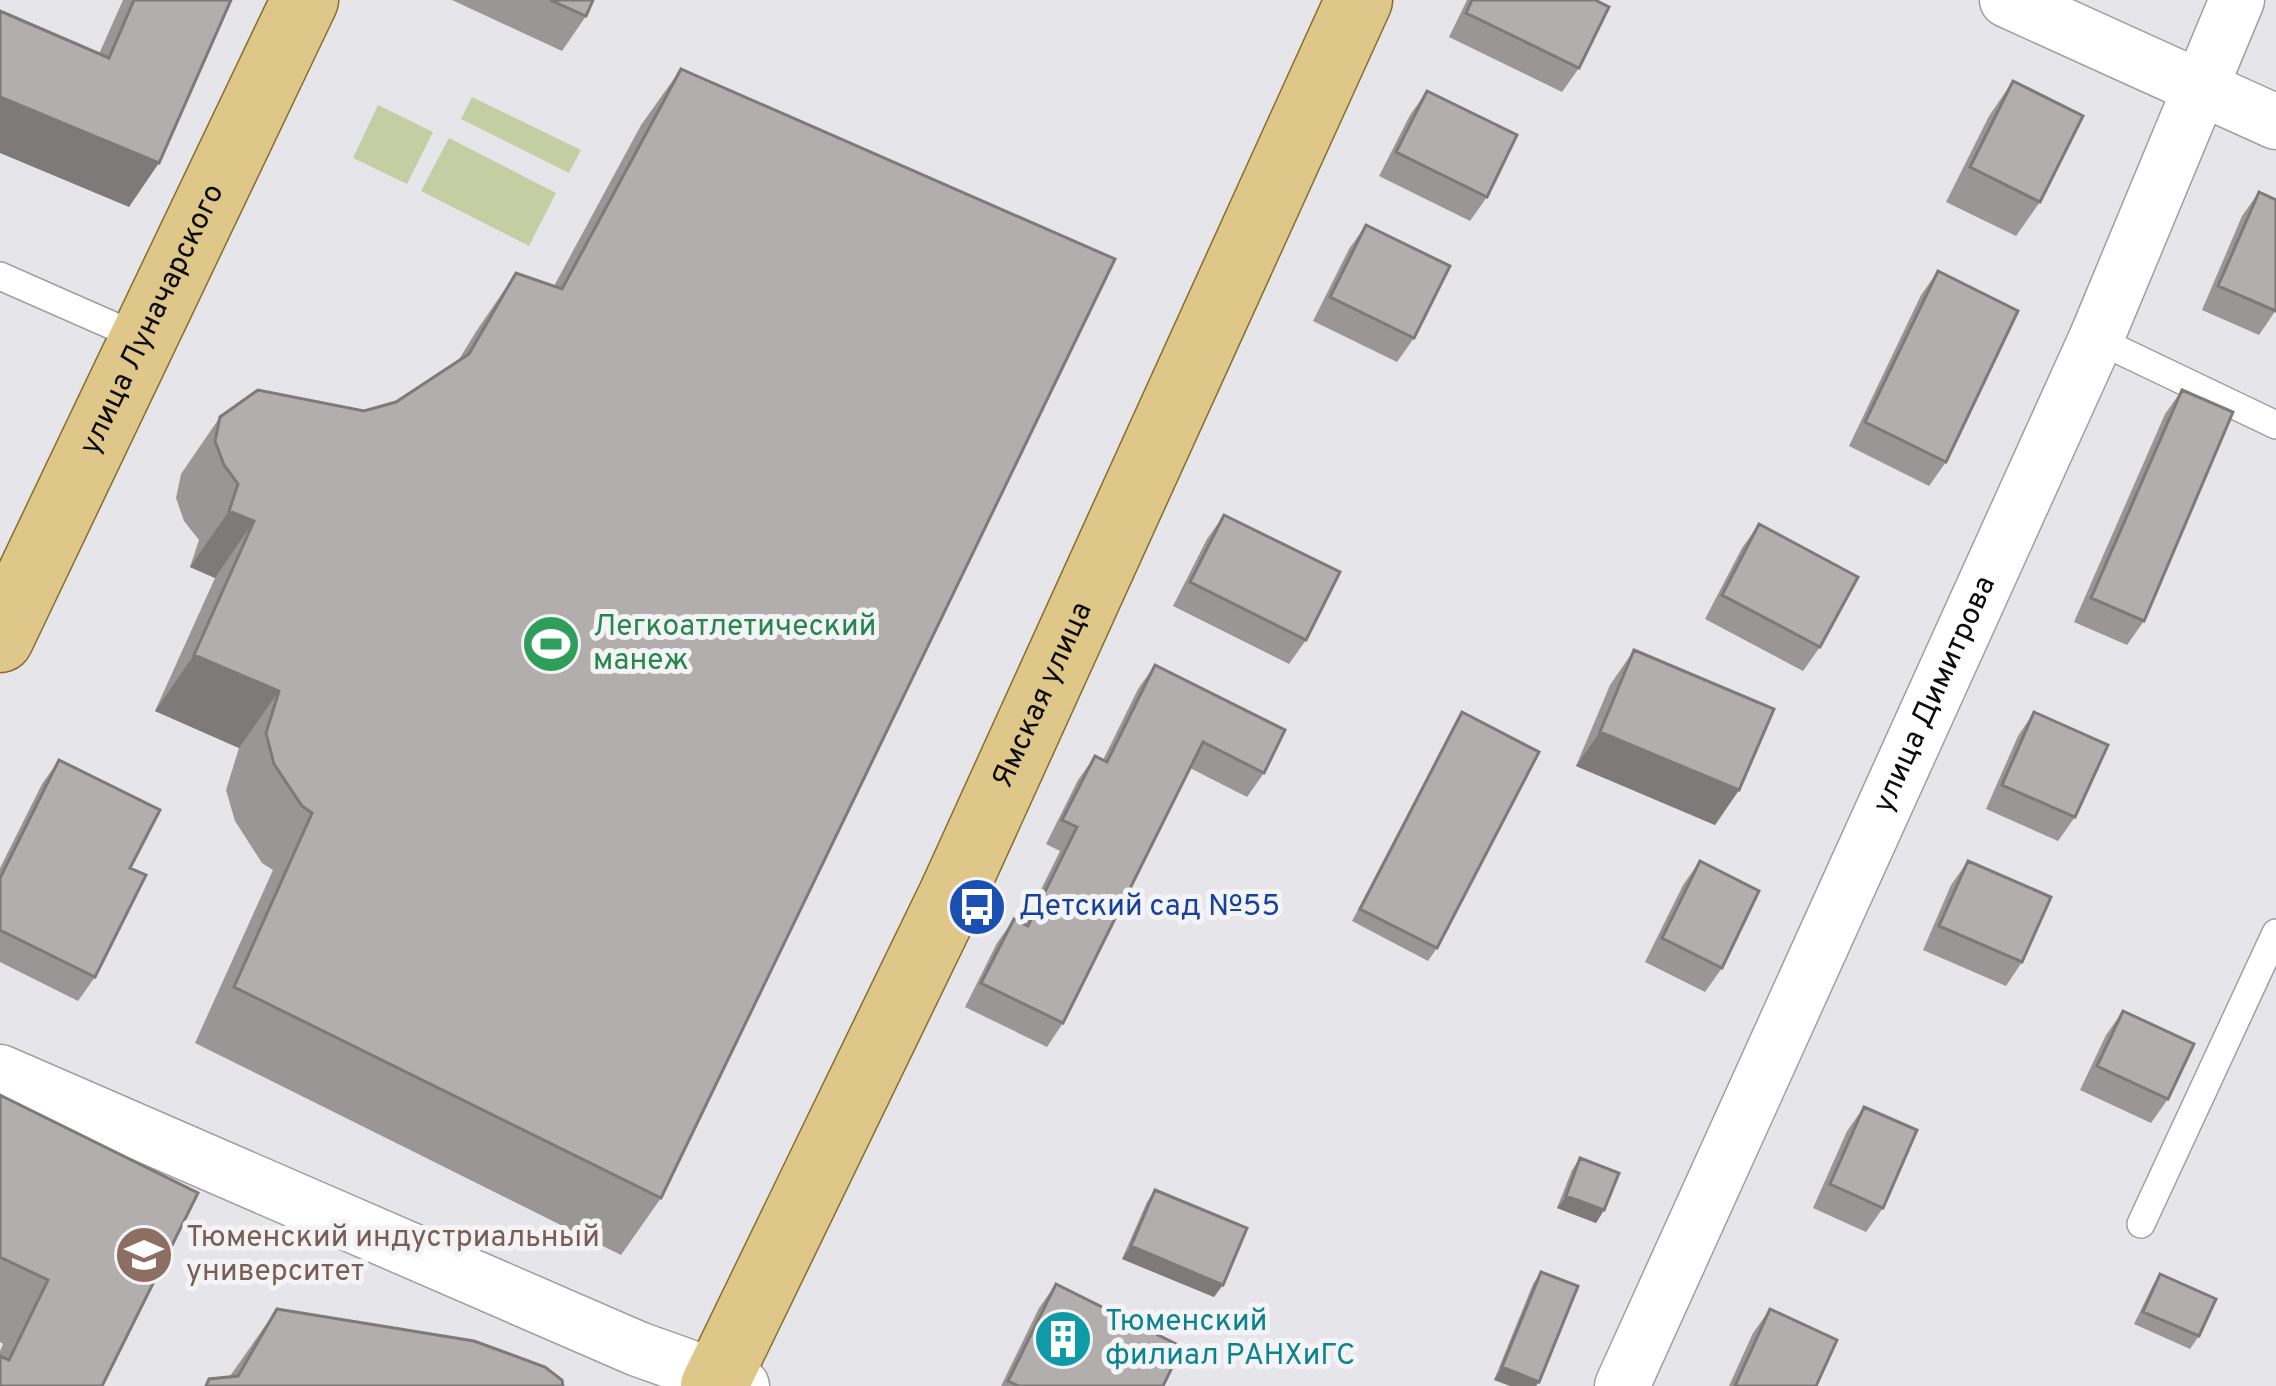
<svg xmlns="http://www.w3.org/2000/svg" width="2276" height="1386" font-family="Overpass,sans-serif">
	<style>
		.green { fill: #c3cfa3 }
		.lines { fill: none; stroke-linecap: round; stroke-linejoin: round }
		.lane-casing { stroke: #9f9fa2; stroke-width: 30 }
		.street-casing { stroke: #9f9fa2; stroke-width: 57 }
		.primary-casing { stroke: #876e2c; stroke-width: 69 }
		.lane { stroke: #fff; stroke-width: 27 }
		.street { stroke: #fff; stroke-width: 54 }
		.primary { stroke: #dfc78a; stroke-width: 66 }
		.wall { fill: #999695 }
		.shaded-wall { fill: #7d7a79 }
		.building { fill: #b2aead; stroke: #7d7a79; stroke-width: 3 }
		.labels { text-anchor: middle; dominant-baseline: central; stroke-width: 10; stroke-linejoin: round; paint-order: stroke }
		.street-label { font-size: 30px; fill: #0c0c0d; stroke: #f4f4f7 }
		.leisure-label { font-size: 30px; fill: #27864d; stroke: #f4f4f7; text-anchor: start }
		.transit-label { font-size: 30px; fill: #164399; stroke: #f4f4f7; text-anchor: start }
		.education-label { font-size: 30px; fill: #785e54; stroke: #f4f4f7; text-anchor: start }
		.culture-label { font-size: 30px; fill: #0d838f; stroke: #f4f4f7; text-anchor: start }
	</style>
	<rect width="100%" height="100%" fill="#e6e6ea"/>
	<path class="green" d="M 472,97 L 581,150 L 569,173 L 461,119 Z
		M 378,105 L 433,132 L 407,184 L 353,158 Z
		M 449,138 L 556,193 L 529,246 L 421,191 Z"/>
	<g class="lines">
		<g class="lane-casing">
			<path id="lane" d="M 0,276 L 143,339
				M 2096,339 L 2276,425
				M 2141,1224 L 2276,933"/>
		</g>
		<g class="street-casing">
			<g id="street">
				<path d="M 2007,0 L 2276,122"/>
				<path d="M 0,1072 L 638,1349 L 742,1386"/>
				<path id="s1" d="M 1622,1386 L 2096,339 L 2237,0"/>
			</g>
		</g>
		<g class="primary-casing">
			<g id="primary">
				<path id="s2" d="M 0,639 L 305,0"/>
				<path id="s3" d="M 714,1386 L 953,893 L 1359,0"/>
			</g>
		</g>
		<use href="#lane" class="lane"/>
		<use href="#street" class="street"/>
		<use href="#primary" class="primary"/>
	</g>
	<path class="wall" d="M 123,0 L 231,0 L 129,207 L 99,54 Z
		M 452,0 L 593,0 L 586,16 L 562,51 Z
		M 1467,0 L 1595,0 L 1579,68 L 1562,92 L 1449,37 Z
		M 681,69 L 661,1198 L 621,1255 L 195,1043 L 273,870 L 262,863 L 235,821 L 226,790 L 239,748 L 155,711 L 215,578 L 190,567 L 199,540 L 184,521 L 176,498 L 181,474 L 220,417 L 364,411 L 396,402 L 458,361 L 477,330 L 516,273 L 554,286 L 641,125 Z
		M 2013,81 L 2040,202 L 2016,236 L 1946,202 L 1989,116 Z
		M 1427,91 L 1487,197 L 1470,221 L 1379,176 L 1410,115 Z
		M 2259,192 L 2276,310 L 2259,335 L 2202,310 L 2242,216 Z
		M 1366,225 L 1414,338 L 1397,362 L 1313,321 L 1349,249 Z
		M 1938,271 L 1946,462 L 1929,486 L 1849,446 L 1921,295 Z
		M 2182,390 L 2144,621 L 2127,645 L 2074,622 L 2165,414 Z
		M 1224,515 L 1306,640 L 1289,664 L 1173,606 L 1207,539 Z
		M 1759,524 L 1820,647 L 1803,671 L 1705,619 L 1742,548 Z
		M 1634,650 L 1739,790 L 1715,825 L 1576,766 L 1610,685 Z
		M 1155,665 L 1264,773 L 1247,797 L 1190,768 L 1063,1023 L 1047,1047 L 965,1007 L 997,943 L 1014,919 L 1024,924 L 1060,851 L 1046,844 L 1078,780 L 1095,756 L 1103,760 L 1138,689 Z
		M 1462,712 L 1437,948 L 1428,961 L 1352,921 L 1454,725 Z
		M 2034,712 L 2075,817 L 2058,841 L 1986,809 L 2018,736 Z
		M 59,760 L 95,977 L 78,1001 L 0,962 L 0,868 L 42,784 Z
		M 1700,861 L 1722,968 L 1705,992 L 1645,962 L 1683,885 Z
		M 1968,861 L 2022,962 L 2006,986 L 1923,950 L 1951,885 Z
		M 2123,1011 L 2168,1099 L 2151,1123 L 2080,1090 L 2106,1035 Z
		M 0,1095 L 198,1193 L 0,1386 L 0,1351 L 3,1344 L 0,1342 Z
		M 1864,1107 L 1883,1208 L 1866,1232 L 1813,1208 L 1847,1131 Z
		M 1580,1158 L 1604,1210 L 1596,1223 L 1557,1208 L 1572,1170 Z
		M 1155,1190 L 1214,1297 L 1122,1259 L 1147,1202 Z
		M 1541,1272 L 1539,1382 L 1494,1380 L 1533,1284 Z
		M 2160,1274 L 2199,1336 L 2190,1349 L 2134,1324 L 2152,1287 Z
		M 1056,1284 L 1163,1386 L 1001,1386 L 1039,1308 Z
		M 277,1309 L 563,1386 L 204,1386 L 209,1379 L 230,1376 Z
		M 1770,1309 L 1816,1386 L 1729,1386 L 1753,1333 Z"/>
	<path class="shaded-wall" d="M 0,97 L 159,163 L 129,207 L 0,153 Z
		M 229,511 L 254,521 L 215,578 L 190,567 Z
		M 194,655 L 279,691 L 239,748 L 155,711 Z
		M 1600,732 L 1739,790 L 1715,825 L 1576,766 Z
		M 1566,1196 L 1604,1210 L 1596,1223 L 1557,1208 Z
		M 1131,1246 L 1223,1285 L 1214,1297 L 1122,1259 Z
		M 1502,1367 L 1539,1382 L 1536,1386 L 1510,1386 L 1494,1380 Z"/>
	<path class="building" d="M 134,0 L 231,0 L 159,163 L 0,97 L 0,11 L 109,58 Z
		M 550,0 L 593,0 L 586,16 Z
		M 1472,0 L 1595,0 L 1609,7 L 1579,68 L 1466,13 Z
		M 681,69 L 1115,259 L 661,1198 L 234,987 L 312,813 L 302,806 L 274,764 L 266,733 L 279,691 L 194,655 L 254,521 L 229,511 L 238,484 L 224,465 L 215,441 L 220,417 L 258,390 L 364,411 L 396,402 L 469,354 L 516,273 L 562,289 Z
		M 2013,81 L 2083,116 L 2040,202 L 1970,167 Z
		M 1427,91 L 1517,135 L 1487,197 L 1396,152 Z
		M 2259,192 L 2276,200 L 2276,311 L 2218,286 Z
		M 1366,225 L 1450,266 L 1414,338 L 1330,297 Z
		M 1938,271 L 2018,311 L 1946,462 L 1865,422 Z
		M 2182,390 L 2233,412 L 2144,621 L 2091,598 Z
		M 1224,515 L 1340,572 L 1306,640 L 1190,582 Z
		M 1759,524 L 1858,577 L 1820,647 L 1722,595 Z
		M 1634,650 L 1774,709 L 1739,790 L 1600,732 Z
		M 1155,665 L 1285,730 L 1264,773 L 1203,742 L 1063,1023 L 981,983 L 1014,919 L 1028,926 L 1077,827 L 1062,820 L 1095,756 L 1107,762 Z
		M 1462,712 L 1539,752 L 1437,948 L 1360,909 Z
		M 2034,712 L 2108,745 L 2075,817 L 2002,785 Z
		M 59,760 L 160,810 L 130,868 L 146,875 L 95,977 L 0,930 L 0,878 Z
		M 1700,861 L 1759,891 L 1722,968 L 1662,938 Z
		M 1968,861 L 2051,897 L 2022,962 L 1939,926 Z
		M 2123,1011 L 2194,1044 L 2168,1099 L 2097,1066 Z
		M 0,1095 L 198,1193 L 102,1386 L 0,1386 L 0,1356 L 9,1360 L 48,1280 L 0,1257 Z
		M 1864,1107 L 1917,1130 L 1883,1208 L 1830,1184 Z
		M 1580,1158 L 1619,1173 L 1604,1210 L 1566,1196 Z
		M 1155,1190 L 1247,1228 L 1223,1285 L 1131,1246 Z
		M 1541,1272 L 1578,1286 L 1539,1382 L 1502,1367 Z
		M 2160,1274 L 2216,1299 L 2199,1336 L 2143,1312 Z
		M 1056,1284 L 1182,1347 L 1163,1386 L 1019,1386 L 1008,1381 Z
		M 277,1309 L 474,1341 L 545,1367 L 562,1380 L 563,1386 L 206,1386 L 209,1379 L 238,1376 Z
		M 1770,1309 L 1837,1340 L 1816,1386 L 1735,1386 Z"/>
	<defs>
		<g id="stadium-disc" transform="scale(3)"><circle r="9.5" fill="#2e9e5b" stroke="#f4f4f7"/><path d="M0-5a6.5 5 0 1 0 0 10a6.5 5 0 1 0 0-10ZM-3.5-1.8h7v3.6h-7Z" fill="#fff"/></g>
		<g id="bus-disc" transform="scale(3)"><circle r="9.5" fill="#1a4fb4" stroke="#f4f4f7"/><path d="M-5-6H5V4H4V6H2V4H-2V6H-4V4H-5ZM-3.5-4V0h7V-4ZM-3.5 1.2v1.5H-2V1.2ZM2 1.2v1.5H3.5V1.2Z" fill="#fff"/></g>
		<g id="university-disc" transform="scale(3)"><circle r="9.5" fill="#8d6e63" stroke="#f4f4f7"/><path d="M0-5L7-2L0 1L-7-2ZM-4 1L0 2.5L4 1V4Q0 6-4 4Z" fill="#fff"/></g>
		<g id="building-disc" transform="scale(3)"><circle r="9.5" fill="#0f9aa8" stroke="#f4f4f7"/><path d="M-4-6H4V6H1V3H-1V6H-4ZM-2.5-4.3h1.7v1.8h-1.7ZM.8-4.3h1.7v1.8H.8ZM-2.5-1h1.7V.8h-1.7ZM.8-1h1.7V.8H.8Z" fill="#fff"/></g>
	</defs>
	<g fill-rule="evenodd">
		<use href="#stadium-disc" x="551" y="644"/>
		<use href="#bus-disc" x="977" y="907"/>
		<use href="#university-disc" x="144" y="1255"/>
		<use href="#building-disc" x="1063" y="1339"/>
	</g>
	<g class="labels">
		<g class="street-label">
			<text stroke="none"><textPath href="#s2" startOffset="354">улица Луначарского</textPath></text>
			<text stroke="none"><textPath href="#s1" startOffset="759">улица Димитрова</textPath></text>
			<text stroke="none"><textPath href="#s3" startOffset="765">Ямская улица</textPath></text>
		</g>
		<g class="leisure-label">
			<text x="593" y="627">Легкоатлетический<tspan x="593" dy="34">манеж</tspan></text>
		</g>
		<g class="transit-label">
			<text x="1019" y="907">Детский сад №55</text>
		</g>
		<g class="education-label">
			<text x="186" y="1238">Тюменский индустриальный<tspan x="186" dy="34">университет</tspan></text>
		</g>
		<g class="culture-label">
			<text x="1105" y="1322">Тюменский<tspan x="1105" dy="34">филиал РАНХиГС</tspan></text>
		</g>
	</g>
</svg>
